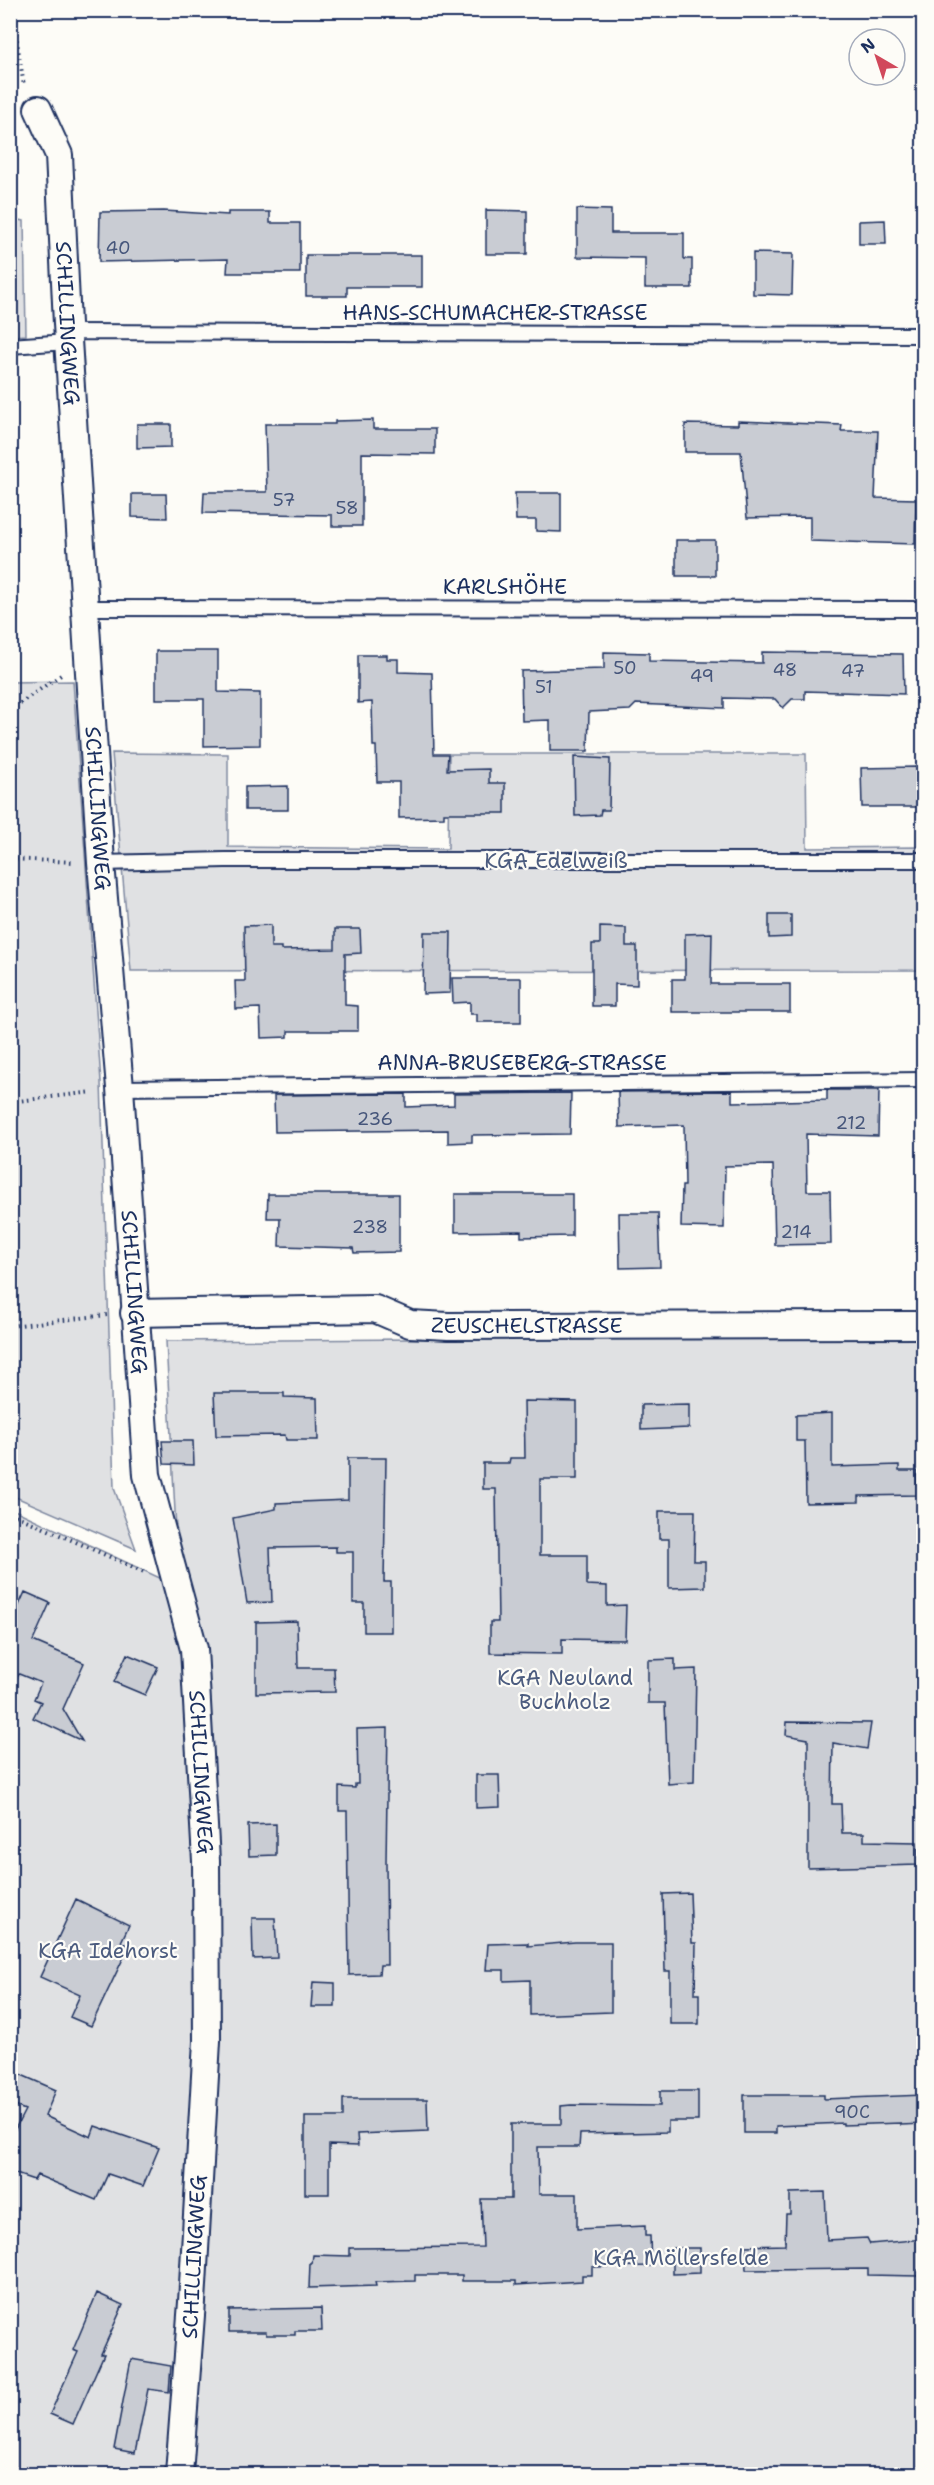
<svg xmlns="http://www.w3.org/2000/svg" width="934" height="2485" font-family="'Shantell Sans',sans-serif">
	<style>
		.green { fill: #e0e1e3; stroke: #7e88a0; stroke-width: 1.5 }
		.building { fill: #c9ccd3; stroke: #1b2f5e; stroke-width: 1.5 }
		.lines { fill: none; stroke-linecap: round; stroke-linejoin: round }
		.service-casing { stroke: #1b2f5e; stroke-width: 18 }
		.minor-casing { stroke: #1b2f5e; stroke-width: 30 }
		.path { stroke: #1b2f5e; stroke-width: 4; stroke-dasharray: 1.5 4.5; stroke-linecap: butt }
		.service { stroke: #fdfcf7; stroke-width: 14 }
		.minor { stroke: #fdfcf7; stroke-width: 26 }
		.labels { text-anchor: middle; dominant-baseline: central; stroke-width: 4.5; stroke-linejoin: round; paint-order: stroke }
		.number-label { font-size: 18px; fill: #46567b }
		.street-label { font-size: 21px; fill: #1b2f5e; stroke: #fdfcf7 }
		.park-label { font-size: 21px; fill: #4c5c7f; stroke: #fdfcf7 }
	</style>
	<rect width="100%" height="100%" fill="#fdfcf7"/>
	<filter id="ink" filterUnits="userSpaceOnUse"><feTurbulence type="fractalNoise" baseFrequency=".0167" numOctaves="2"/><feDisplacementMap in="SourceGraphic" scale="12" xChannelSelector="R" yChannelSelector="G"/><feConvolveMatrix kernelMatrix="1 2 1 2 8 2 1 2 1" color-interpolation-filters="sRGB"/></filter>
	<g filter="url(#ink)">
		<path class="green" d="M 11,219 L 24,221 L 26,335 L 11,336 Z
			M 73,681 L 101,1082 L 114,1488 L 136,1549 L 11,1495 L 11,682 Z
			M 112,753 L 228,754 L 228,847 L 448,849 L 449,754 L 806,754 L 807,848 L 923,847 L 923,970 L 131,971 Z
			M 923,1335 L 923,2474 L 11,2474 L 10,1508 L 179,1587 L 166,1341 Z"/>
		<path class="building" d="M 577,209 L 611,210 L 611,233 L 684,233 L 684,259 L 692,259 L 692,288 L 645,288 L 645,258 L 577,257 Z
			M 486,210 L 527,211 L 527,254 L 486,254 Z
			M 164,211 L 228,215 L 228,212 L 270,212 L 270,223 L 300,223 L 300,273 L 227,273 L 228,259 L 99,262 L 100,212 Z
			M 885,220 L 886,244 L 859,244 L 859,221 Z
			M 753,253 L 793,254 L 792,295 L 753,294 Z
			M 306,255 L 422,255 L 422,287 L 347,287 L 347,296 L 306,296 Z
			M 373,420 L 373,429 L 435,429 L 435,454 L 362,453 L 362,526 L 332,526 L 332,515 L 203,513 L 204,492 L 267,492 L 265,424 L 335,424 L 335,421 Z
			M 738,421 L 842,425 L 841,431 L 878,431 L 875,498 L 916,499 L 915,544 L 810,541 L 810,517 L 747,518 L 741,452 L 685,452 L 685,424 L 738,425 Z
			M 137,424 L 171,424 L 171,447 L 137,448 Z
			M 515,493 L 561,493 L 561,532 L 536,531 L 536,520 L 516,520 Z
			M 132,494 L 166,494 L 167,518 L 132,517 Z
			M 676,540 L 715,540 L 715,576 L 676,576 Z
			M 156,651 L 218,651 L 218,692 L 260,693 L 260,745 L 204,746 L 204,699 L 156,699 Z
			M 604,652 L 649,653 L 649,661 L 762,663 L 762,652 L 903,654 L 904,694 L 805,691 L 805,699 L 792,699 L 783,708 L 775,699 L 724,698 L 724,708 L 636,704 L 630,710 L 589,712 L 588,751 L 550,751 L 550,720 L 522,721 L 521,671 L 604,669 Z
			M 358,655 L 387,655 L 387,659 L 398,659 L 398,672 L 432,673 L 434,754 L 448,754 L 447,770 L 489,769 L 489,783 L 505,783 L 505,813 L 444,813 L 444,817 L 399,818 L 399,782 L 377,782 L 376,746 L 373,746 L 372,702 L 358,703 Z
			M 574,757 L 610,759 L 609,810 L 601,810 L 600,815 L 575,816 Z
			M 917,767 L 918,807 L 862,807 L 861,768 Z
			M 288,786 L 288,810 L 245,810 L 245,787 Z
			M 769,915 L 791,915 L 791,937 L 769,938 Z
			M 271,925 L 271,947 L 281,947 L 281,950 L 335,949 L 335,929 L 360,929 L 361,953 L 345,954 L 345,1005 L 358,1006 L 358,1031 L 288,1031 L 288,1037 L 261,1038 L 260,1008 L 236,1009 L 235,981 L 245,981 L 244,926 Z
			M 600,927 L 626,928 L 626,946 L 637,946 L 637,985 L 615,984 L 615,1006 L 592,1006 L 592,944 L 600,944 Z
			M 424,932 L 451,932 L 450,993 L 423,994 Z
			M 712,933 L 711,984 L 790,984 L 790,1012 L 672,1012 L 672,979 L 685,979 L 685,934 Z
			M 452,978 L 521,978 L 521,1022 L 477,1022 L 477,1014 L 470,1014 L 470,1002 L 453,1003 Z
			M 827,1090 L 879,1090 L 878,1136 L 806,1134 L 807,1191 L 830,1191 L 831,1244 L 775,1245 L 773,1165 L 725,1166 L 724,1228 L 681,1227 L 682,1186 L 685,1186 L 684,1125 L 619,1127 L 618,1092 L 732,1091 L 732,1102 L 827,1100 Z
			M 571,1093 L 570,1134 L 472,1135 L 472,1142 L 448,1143 L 448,1130 L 275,1132 L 274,1095 L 406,1094 L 406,1107 L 454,1105 L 454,1094 Z
			M 268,1194 L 399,1194 L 399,1252 L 354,1253 L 353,1248 L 279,1246 L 280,1218 L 267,1218 Z
			M 455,1194 L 572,1194 L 572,1236 L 521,1237 L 521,1231 L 455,1232 Z
			M 619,1213 L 658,1213 L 660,1267 L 620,1268 Z
			M 214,1393 L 284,1393 L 284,1397 L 317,1398 L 318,1440 L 286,1440 L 285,1435 L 216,1436 Z
			M 524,1401 L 577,1402 L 577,1479 L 540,1479 L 540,1555 L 587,1555 L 587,1585 L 607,1586 L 607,1606 L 626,1605 L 625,1640 L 562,1639 L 562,1654 L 490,1653 L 490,1622 L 498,1622 L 496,1489 L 483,1489 L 483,1463 L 509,1463 L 510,1458 L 525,1458 Z
			M 689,1404 L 689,1428 L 641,1430 L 641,1405 Z
			M 832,1413 L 832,1467 L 899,1465 L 899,1471 L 917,1471 L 917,1495 L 859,1496 L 859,1502 L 806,1503 L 805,1441 L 796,1441 L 796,1415 Z
			M 162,1441 L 193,1441 L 194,1465 L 164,1464 Z
			M 348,1458 L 386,1458 L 384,1582 L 391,1582 L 391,1632 L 364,1632 L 364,1603 L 353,1603 L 353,1552 L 336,1552 L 336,1547 L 270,1548 L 272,1602 L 247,1603 L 233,1518 L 276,1509 L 276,1503 L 348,1500 Z
			M 659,1511 L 695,1511 L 694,1561 L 705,1561 L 705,1587 L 669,1588 L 669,1539 L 659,1539 Z
			M 25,1592 L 50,1603 L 33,1641 L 84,1663 L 63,1709 L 82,1741 L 33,1718 L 41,1702 L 34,1699 L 41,1683 L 19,1674 L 10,1693 L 10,1625 Z
			M 297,1621 L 298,1668 L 334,1668 L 335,1692 L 256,1693 L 256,1622 Z
			M 127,1654 L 158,1667 L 145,1695 L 114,1682 Z
			M 675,1659 L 675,1670 L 696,1669 L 694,1782 L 668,1784 L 665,1703 L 648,1703 L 648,1660 Z
			M 787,1722 L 871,1723 L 867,1749 L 833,1743 L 832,1804 L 841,1804 L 842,1833 L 864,1833 L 864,1841 L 917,1842 L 918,1865 L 808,1868 L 808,1739 L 786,1735 Z
			M 388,1728 L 386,1862 L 387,1965 L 380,1965 L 379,1974 L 349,1975 L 347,1811 L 339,1811 L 339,1787 L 355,1788 L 355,1784 L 358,1784 L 357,1729 Z
			M 476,1775 L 499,1775 L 500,1807 L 476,1808 Z
			M 276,1824 L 276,1855 L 249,1856 L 248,1825 Z
			M 690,1893 L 692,1943 L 696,1943 L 695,1994 L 699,1994 L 699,2024 L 670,2024 L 670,1971 L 665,1971 L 663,1894 Z
			M 76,1899 L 129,1925 L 121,1942 L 129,1946 L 91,2026 L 70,2017 L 80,1995 L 40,1977 Z
			M 252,1918 L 275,1918 L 277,1958 L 253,1959 Z
			M 575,1942 L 611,1942 L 611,2012 L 530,2015 L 530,1980 L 504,1981 L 504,1970 L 486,1970 L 488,1944 L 528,1943 L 528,1946 Z
			M 313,1982 L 335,1983 L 335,2007 L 311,2007 Z
			M 17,2073 L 56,2090 L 45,2116 L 91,2137 L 95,2126 L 159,2148 L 143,2186 L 108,2174 L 96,2200 L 37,2175 L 34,2180 L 10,2172 L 10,2139 L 25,2110 L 10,2104 L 10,2087 Z
			M 660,2091 L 698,2091 L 698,2121 L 668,2121 L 668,2132 L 580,2134 L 579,2147 L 538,2147 L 539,2194 L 577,2194 L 577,2229 L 645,2226 L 645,2236 L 650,2236 L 651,2266 L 592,2267 L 592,2275 L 582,2275 L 582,2281 L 516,2285 L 516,2281 L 462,2281 L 462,2275 L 415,2275 L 415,2281 L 375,2282 L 376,2286 L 309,2288 L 310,2263 L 312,2263 L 313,2255 L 350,2256 L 350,2248 L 483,2247 L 481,2199 L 511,2199 L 511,2124 L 561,2124 L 561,2106 L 571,2105 L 660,2106 Z
			M 744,2095 L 824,2095 L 824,2099 L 924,2095 L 924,2124 L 901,2125 L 901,2123 L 843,2125 L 843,2123 L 776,2126 L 776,2133 L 744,2133 Z
			M 343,2099 L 427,2099 L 428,2131 L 357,2134 L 358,2146 L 329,2145 L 329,2194 L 305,2194 L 305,2117 L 343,2117 Z
			M 825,2192 L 827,2240 L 867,2238 L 870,2244 L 924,2239 L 924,2270 L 918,2270 L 918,2276 L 868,2275 L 868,2269 L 746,2270 L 745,2246 L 785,2245 L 786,2214 L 790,2214 L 790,2193 Z
			M 673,2248 L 700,2248 L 700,2273 L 673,2274 Z
			M 97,2293 L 123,2305 L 101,2354 L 104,2354 L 73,2424 L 50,2414 L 78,2352 L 73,2350 Z
			M 321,2308 L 322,2331 L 295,2331 L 295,2335 L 266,2335 L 266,2332 L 229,2332 L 229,2310 Z
			M 131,2359 L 171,2366 L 169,2392 L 148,2389 L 135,2453 L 114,2449 Z"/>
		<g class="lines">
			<g class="service-casing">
				<path id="service" d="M 67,332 L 924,335
					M 10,346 L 68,342
					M 86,608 L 924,609
					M 101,863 L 225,860 L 924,860
					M 120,1088 L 924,1080"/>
			</g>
			<g class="minor-casing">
				<g id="minor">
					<path id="s1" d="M 38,109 L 59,155 L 67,324 L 101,863 L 120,1088 L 147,1475 L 194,1649 L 206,1861 L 207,2041 L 192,2302 L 179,2474"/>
					<path id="s2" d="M 134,1313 L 375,1309 L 410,1324 L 448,1326 L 924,1325"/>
				</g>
			</g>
			<path class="path" d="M 12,10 L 24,86
				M 10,710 L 61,675
				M 10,859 L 74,862
				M 10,1102 L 93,1092
				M 10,1326 L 107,1315
				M 10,1513 L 144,1572"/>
			<use href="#service" class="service"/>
			<use href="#minor" class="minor"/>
		</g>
	</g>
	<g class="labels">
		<g class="number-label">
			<text x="118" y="248">40</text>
			<text x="284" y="500">57</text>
			<text x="347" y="508">58</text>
			<text x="625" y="668">50</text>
			<text x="785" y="670">48</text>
			<text x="853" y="671">47</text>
			<text x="702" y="676">49</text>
			<text x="544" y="687">51</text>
			<text x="375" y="1119">236</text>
			<text x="851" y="1123">212</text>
			<text x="370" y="1227">238</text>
			<text x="796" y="1232">214</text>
			<text x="852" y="2112">90C</text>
		</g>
		<g class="street-label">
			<text x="495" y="313">HANS-SCHUMACHER-STRASSE</text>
			<text stroke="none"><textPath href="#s1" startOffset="219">SCHILLINGWEG</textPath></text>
			<text x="505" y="587">KARLSHÖHE</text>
			<text stroke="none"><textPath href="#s1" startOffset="705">SCHILLINGWEG</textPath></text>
			<text x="522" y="1063">ANNA-BRUSEBERG-STRASSE</text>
			<text stroke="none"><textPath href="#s1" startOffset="1190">SCHILLINGWEG</textPath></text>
			<text stroke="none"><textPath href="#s2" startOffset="396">ZEUSCHELSTRASSE</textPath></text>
			<text stroke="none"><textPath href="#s1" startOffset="1677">SCHILLINGWEG</textPath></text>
			<text transform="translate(194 2257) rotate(-87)">SCHILLINGWEG</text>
		</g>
		<g class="park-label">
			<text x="556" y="861">KGA Edelweiß</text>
			<text x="565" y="1678">KGA Neuland<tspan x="565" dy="24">Buchholz</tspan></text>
			<text x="108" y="1951">KGA Idehorst</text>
			<text x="681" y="2258">KGA Möllersfelde</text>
		</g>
	</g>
	<rect width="934" height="2485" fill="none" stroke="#fdfcf7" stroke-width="36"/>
	<rect x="18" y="18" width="898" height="2449" fill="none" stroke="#1b2f5e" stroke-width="2" filter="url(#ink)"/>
	<g transform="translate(877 57) rotate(321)"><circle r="28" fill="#fdfcf7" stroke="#a3aaba" stroke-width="1.5"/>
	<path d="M0-4.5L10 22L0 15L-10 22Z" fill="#d1495b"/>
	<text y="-9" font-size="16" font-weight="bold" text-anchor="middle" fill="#1b2f5e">N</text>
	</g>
</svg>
